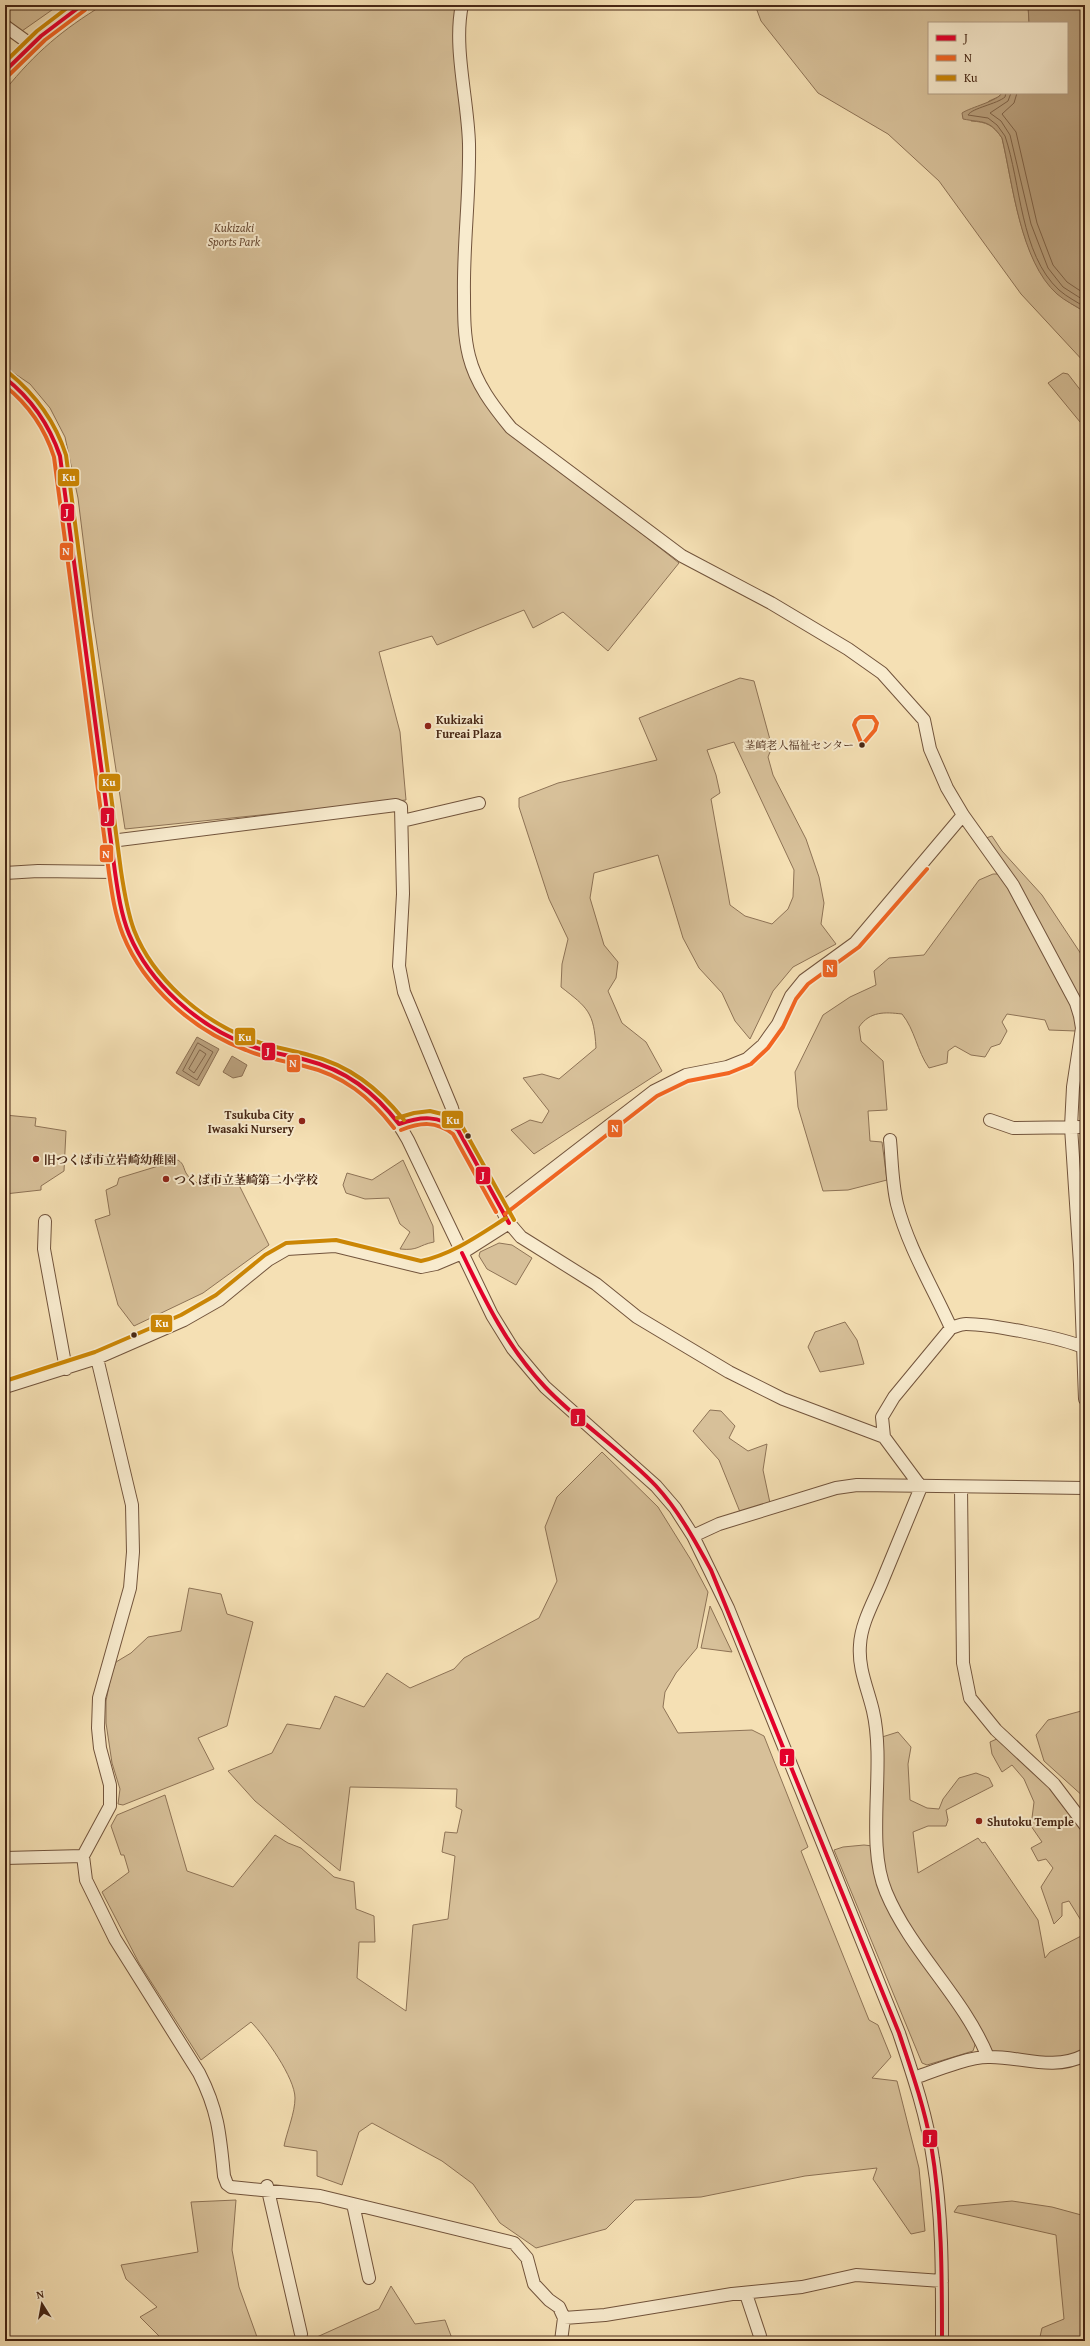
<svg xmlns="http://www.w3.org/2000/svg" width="1090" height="2346" font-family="'Gentium Book Plus','Noto Serif JP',serif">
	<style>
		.green { fill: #d7c099; stroke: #8e7356; fill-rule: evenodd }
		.water { fill: #baa17e; stroke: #8c7054 }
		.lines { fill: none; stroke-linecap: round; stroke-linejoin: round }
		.shore { stroke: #806449; stroke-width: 1 }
		.minor-casing { stroke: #72543c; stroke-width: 14 }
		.major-casing { stroke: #462614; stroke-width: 17 }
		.minor { stroke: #f8ebce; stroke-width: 12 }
		.major { stroke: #f5e0b4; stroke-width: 15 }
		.bus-1-casing { stroke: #f8ebce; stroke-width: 7 }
		.bus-2-casing { stroke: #f8ebce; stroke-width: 7 }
		.bus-3-casing { stroke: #f8ebce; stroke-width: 7 }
		.bus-1 { stroke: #e4002b; stroke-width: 4 }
		.bus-2 { stroke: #f26522; stroke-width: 4 }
		.bus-3 { stroke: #cb8605; stroke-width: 4 }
		.poi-dot { fill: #8f2418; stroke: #f8ebce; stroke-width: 1.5 }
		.bus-dot { fill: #462614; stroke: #f8ebce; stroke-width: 1.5 }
		.labels { text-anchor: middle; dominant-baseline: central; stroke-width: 4; stroke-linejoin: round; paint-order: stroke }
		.bus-label { font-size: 11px; fill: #462614; stroke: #f8ebce; text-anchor: end }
		.park-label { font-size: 12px; font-style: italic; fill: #6a4c35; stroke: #f8ebce }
		.poi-label { font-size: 12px; font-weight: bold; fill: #462614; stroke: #f8ebce; text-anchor: start }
		.line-badge { stroke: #f8ebce; stroke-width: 1.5 }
		.badge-label { font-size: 11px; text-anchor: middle; font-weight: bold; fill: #fff }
	</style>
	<rect width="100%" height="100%" fill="#f5e0b4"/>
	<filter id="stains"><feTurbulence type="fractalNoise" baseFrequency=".005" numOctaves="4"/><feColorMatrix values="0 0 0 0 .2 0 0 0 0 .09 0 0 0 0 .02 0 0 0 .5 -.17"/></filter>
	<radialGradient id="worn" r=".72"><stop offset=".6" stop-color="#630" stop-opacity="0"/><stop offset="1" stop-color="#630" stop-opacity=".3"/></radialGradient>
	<path class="green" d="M 5,5 L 59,5 L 22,31 L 5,18 Z
		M 103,5 L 458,5 L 465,121 L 460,331 L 485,402 L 604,504 L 679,563 L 608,651 L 563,612 L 533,628 L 524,610 L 437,645 L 432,636 L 379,652 L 400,732 L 406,800 L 125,829 L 93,619 L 78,498 L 65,437 L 50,408 L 30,384 L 5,367 L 5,90 C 36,52 62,30 103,5 Z
		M 755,5 L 1028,5 L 1029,23 L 929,23 L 929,93 L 1002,93 L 998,97 L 989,101 L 971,121 C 987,122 993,125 1002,138 C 1013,185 1020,259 1057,293 C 1065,301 1076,306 1085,312 L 1085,363 L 1021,294 L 939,181 L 888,134 L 818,93 L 761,21 Z
		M 1063,373 L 1068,374 L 1085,396 L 1085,428 L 1048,383 Z
		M 740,678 L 754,681 L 772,747 L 768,757 L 773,775 L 806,839 L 819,877 L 824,903 L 821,924 L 836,944 L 793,967 L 773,991 L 750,1039 L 735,1021 L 722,993 L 699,968 L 683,938 L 658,855 L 594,873 L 590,898 L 604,945 L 618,962 L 616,978 L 608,991 L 622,1023 L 646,1042 L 662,1071 L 534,1154 L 511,1130 L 530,1120 L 542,1123 L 549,1111 L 523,1078 L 542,1074 L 559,1079 L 596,1048 C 594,1012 588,1008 561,987 L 562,964 L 568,939 L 549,899 L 519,807 L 519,798 L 558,783 L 657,760 L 639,718 ZM 734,742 L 794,870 L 793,897 L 788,909 L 772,924 L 745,916 L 730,905 L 711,799 L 720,793 L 716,775 L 707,750 Z
		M 992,836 L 1002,851 L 1042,895 L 1085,960 L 1085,1012 L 986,838 Z
		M 993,874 L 999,874 C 1018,903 1078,1001 1076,1031 L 1049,1030 L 1045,1020 L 1007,1014 L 1002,1022 L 1007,1031 L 1000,1044 L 991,1047 L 985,1057 L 971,1055 L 955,1046 L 948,1051 L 947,1063 L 929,1068 C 917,1051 915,1030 902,1014 C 885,1012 870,1011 859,1027 L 861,1041 L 883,1061 L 887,1110 L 868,1111 L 870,1141 L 882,1142 L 887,1180 L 848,1190 L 823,1191 L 798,1107 L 795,1072 L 823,1015 L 850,997 L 876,985 L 874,971 L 889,958 L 924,955 L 979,880 Z
		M 5,1115 L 36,1118 L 35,1126 L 66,1131 L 64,1171 L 41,1186 L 41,1190 L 5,1194 Z
		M 178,1160 C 184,1164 183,1167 186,1173 C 197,1191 221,1185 237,1181 L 269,1245 L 203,1293 L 134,1326 L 118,1305 L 95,1220 L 110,1215 L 106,1190 L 117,1185 L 119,1178 Z
		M 403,1160 L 433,1226 L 434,1242 C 418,1245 419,1251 400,1249 L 410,1232 L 400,1224 L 389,1198 L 365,1199 L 346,1193 L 343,1185 L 347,1173 L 372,1180 Z
		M 499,1243 L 512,1245 L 532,1258 L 516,1285 L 487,1269 L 479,1256 L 480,1252 Z
		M 845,1322 L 857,1340 L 864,1364 L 820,1372 L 808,1347 L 815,1332 Z
		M 710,1410 L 721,1411 L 735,1426 L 729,1438 L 748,1451 L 767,1444 L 763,1470 L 770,1503 L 740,1512 L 719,1460 L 693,1431 Z
		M 602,1452 L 658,1507 L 691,1560 L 708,1592 L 697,1648 L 676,1673 L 665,1692 L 663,1707 L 678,1733 L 752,1730 L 764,1736 L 808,1847 L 801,1851 L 869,2020 L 878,2025 L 891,2057 L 872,2078 L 897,2081 L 919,2168 L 925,2231 L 911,2234 L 873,2179 L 877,2168 L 805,2176 L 701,2197 L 635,2200 L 606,2229 L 536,2248 L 500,2223 L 473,2184 L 442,2161 L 372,2123 L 359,2132 L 342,2185 L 317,2176 L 317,2151 L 284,2146 C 287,2131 295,2113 295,2098 C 295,2078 265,2036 251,2022 L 201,2060 L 139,1963 L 102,1892 L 129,1872 L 124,1855 L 121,1855 L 111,1826 L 117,1815 L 165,1795 L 187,1871 L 233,1887 L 275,1835 L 288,1843 L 301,1848 L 334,1877 L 354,1882 L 356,1909 L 374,1916 L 375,1942 L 359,1942 L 357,1978 L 406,2011 L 413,1925 L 448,1919 L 455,1856 L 442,1852 L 445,1832 L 457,1833 L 462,1810 L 456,1807 L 457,1789 L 350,1787 L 340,1871 L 255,1801 L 228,1771 L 272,1753 L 287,1724 L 320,1729 L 335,1696 L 364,1707 L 387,1673 L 410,1688 L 454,1669 L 464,1658 L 539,1618 L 557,1581 L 545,1527 L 557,1497 Z
		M 189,1588 L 221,1594 L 227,1614 L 253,1622 L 227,1726 L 198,1738 L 214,1769 L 123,1805 L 118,1804 L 120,1789 L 112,1763 L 106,1723 L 106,1701 L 111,1676 L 116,1662 L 131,1653 L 148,1637 L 181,1631 Z
		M 710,1606 L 732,1652 L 701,1648 Z
		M 1085,1710 L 1085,1798 L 1044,1761 L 1036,1735 L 1048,1720 Z
		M 898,1732 L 911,1747 L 908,1764 L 910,1800 L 927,1808 L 939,1809 L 943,1799 L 959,1778 L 976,1773 L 989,1778 L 993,1786 L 946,1810 L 948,1820 L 946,1826 L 928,1826 L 913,1832 L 918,1873 L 978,1838 L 982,1843 L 985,1842 L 1038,1920 L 1045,1958 L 1050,1952 L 1085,1934 L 1085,2049 C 1058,2066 1021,2055 991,2052 L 917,1940 L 889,1888 L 884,1867 L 881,1833 L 882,1737 Z
		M 999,1738 L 1051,1787 L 1085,1835 L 1085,1927 L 1069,1901 L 1062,1903 L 1062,1916 L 1054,1924 L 1041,1887 L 1053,1868 L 1046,1859 L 1038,1861 L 1031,1848 L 1042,1842 L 1031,1826 L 1034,1802 L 1024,1779 L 1012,1765 L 1002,1772 L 992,1754 L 990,1742 Z
		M 864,1845 L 873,1846 L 893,1919 L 915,1954 L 974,2036 L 975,2045 L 973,2051 L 927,2065 L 922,2063 L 834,1850 L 843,1847 Z
		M 236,2200 L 232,2250 L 239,2287 L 257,2337 L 264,2341 L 164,2341 L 140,2317 L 157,2307 L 126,2279 L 121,2265 L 198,2252 L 191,2202 Z
		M 1012,2201 L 1052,2207 L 1085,2216 L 1085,2341 L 1039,2341 L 1042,2328 L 1064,2319 L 1056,2235 L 954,2212 L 958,2206 Z
		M 391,2286 L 415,2324 L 445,2320 L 453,2341 L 308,2341 L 379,2309 Z"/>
	<path class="water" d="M 1028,5 L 1085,5 L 1085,312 C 1076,306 1065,301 1057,294 C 1020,261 1013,184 1002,138 C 989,119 983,123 963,119 L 962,113 C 971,107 998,101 1002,93 L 1067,93 L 1067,23 L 1029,23 Z
		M 197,1037 L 219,1049 L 199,1086 L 176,1073 Z
		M 232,1056 L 247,1065 L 242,1076 L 233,1078 L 223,1072 Z"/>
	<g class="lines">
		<path class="shore" d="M 1006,93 L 1005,97 C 997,104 972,108 968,115 L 988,118 L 997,125 L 1005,136 C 1021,183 1020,254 1059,290 C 1067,297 1077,302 1085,307
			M 1011,93 L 1008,101 L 990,113 L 1001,121 L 1010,135 L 1031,224 L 1048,268 L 1063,287 L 1085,301
			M 1017,93 L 1014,103 L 1002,114 L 1016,132 L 1037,223 L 1053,265 L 1067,282 L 1085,294
			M 198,1043 L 213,1052 L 197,1080 L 183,1071 Z
			M 200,1050 L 206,1054 L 194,1073 L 189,1069 Z"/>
		<g class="minor-casing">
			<path id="minor" d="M 462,5 C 453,47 468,100 469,144 C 470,194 463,245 464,295 C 464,316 464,336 469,356 C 476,384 493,406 511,428 L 682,556 L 771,603 L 848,649 L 882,673 L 924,720 L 930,749 L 947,788 L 963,815 L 1013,885 L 1076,1003 L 1080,1016 L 1082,1028 L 1073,1087 L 1071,1127 L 1080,1264 L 1085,1399
				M 5,26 L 30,44
				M 5,378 C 31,397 51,424 60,456 L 115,872 C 119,896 122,921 133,942 C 153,985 204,1029 248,1045 C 320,1071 366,1063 408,1140 L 492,1315 L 513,1349 L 545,1387 L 656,1486 L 675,1508 L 693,1536 L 728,1608 L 899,2033 C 913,2075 927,2116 933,2159 C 943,2219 942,2280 942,2341
				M 402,821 L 479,803
				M 111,841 L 396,805 L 401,807 L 403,894 L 399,966 L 404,992 L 452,1108 L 458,1130
				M 5,873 L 38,871 L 115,872
				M 990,1120 L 1013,1128 L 1085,1127
				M 399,1124 C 422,1115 438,1113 458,1130 L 509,1223 L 521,1237 L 596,1284 L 637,1317 L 729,1372 L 783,1399 L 884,1437 L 921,1487 C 908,1519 894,1552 881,1584 C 873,1603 861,1624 860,1645 C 858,1669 868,1689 873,1711 C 886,1767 865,1843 886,1892 C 911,1952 963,1996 988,2057
				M 890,1140 C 892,1161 892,1183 897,1204 C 908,1247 933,1288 951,1328
				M 501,1209 L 654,1091 L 686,1075 L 727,1067 L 747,1059 L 763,1045 L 778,1024 L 791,996 L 804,980 L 855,943 L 963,815
				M 45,1221 L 44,1249 L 66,1369
				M 97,1358 L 132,1505 L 133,1552 L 130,1588 L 99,1698 L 98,1728 L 100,1748 L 110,1785 L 110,1806 L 83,1856 L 86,1880 L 115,1939 L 199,2073 C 218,2110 220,2134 224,2176 L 227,2184 L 231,2187 L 320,2196 L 514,2243 L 527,2258 L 534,2284 L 549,2300 L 559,2307 L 564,2318 L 561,2341
				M 5,1387 L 97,1358 L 184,1320 L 219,1300 L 268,1260 L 287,1249 L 335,1246 L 421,1267 L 436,1264 L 462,1253 L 509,1223
				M 884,1437 L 882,1417 L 894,1397 L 951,1328 C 957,1326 961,1324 966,1324 C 990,1324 1064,1338 1085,1348
				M 961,1488 L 963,1663 L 970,1698 L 996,1730 L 1054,1784 L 1085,1825
				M 693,1536 L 719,1524 L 836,1488 L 857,1485 L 1085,1488
				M 5,1858 L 83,1856
				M 914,2078 C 934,2071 968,2057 988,2057 C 1021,2056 1052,2072 1085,2055
				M 267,2186 L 301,2334
				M 353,2204 L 369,2278
				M 746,2294 L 760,2336
				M 564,2318 L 605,2315 L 732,2294 L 802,2287 L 856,2275 L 942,2281"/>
		</g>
		<g class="major-casing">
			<path id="major" d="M 5,71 C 28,46 53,24 82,5"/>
		</g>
		<use href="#minor" class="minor"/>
		<use href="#major" class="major"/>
		<g class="bus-1-casing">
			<path id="bus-1" d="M 5,71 L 41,36 L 82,5
				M 5,378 C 32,399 49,424 60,456 L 115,872 C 118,893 121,914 129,934 C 150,984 198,1026 248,1045 C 267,1052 287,1055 306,1060 C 346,1070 374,1092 399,1124
				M 399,1124 C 422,1116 438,1115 458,1130 L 509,1223
				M 462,1253 C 485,1301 508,1348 545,1387 C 579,1423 622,1450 656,1486 C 679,1511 695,1541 711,1570 L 899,2033 C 911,2069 924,2106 931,2144 C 942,2209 942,2275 942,2341"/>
		</g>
		<g class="bus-2-casing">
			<path id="bus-2" d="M 9,75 L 45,40 L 85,10
				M 5,386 C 29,405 45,429 54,457 L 109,873 C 112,894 115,915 123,935 C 144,987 194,1031 246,1050 C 264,1058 285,1061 304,1066 C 343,1075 370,1097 394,1128
				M 860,717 L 873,717 L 877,723 L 875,730 L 862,745 L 854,725 L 856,720 Z
				M 401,1130 C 421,1122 436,1121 453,1134 L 496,1212
				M 505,1214 L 657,1096 L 688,1081 L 729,1073 L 751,1064 L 768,1048 L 783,1027 L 796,999 L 808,984 L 859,947 L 927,869"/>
		</g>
		<g class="bus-3-casing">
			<path id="bus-3" d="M 5,62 L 37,31 L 71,5
				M 9,373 C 36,395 55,421 66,455 L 121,871 C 124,891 127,911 134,930 C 153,979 202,1021 250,1039 C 269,1047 289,1049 309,1055 C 349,1065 378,1088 404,1120
				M 397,1118 L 414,1113 L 430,1111 L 446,1115 L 462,1126 L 514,1220
				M 5,1381 L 95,1352 L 181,1315 L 216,1295 L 265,1255 L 286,1243 L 336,1240 L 421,1261 C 453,1254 479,1235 506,1218"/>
		</g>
		<use href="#bus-1" class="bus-1"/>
		<use href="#bus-2" class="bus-2"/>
		<use href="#bus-3" class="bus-3"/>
	</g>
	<g class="poi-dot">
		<circle cx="428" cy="726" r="4"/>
		<circle cx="302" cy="1121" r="4"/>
		<circle cx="36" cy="1159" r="4"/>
		<circle cx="166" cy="1179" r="4"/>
		<circle cx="979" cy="1821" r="4"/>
	</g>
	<g class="bus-dot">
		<circle cx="862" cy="745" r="3.5"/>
		<circle cx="468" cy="1136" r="3.5"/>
		<circle cx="134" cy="1335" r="3.5"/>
	</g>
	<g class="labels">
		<g class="bus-label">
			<text x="854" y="745">茎崎老人福祉センター</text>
		</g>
		<g class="park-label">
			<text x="234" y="227">Kukizaki<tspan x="234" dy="14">Sports Park</tspan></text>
		</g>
		<g class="poi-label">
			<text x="436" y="719">Kukizaki<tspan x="436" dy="14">Fureai Plaza</tspan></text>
			<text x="294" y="1114" text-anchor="end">Tsukuba City<tspan x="294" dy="14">Iwasaki Nursery</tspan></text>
			<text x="44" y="1159">旧つくば市立岩崎幼稚園</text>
			<text x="174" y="1179">つくば市立茎崎第二小学校</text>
			<text x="987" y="1821">Shutoku Temple</text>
		</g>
	</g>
	<g class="line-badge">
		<rect x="57" y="468" width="23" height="19" rx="4" fill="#cb8605"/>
		<rect x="60" y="503" width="15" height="19" rx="4" fill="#e4002b"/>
		<rect x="59" y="542" width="15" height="19" rx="4" fill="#f26522"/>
		<rect x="98" y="773" width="23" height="19" rx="4" fill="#cb8605"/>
		<rect x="100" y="807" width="15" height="20" rx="4" fill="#e4002b"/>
		<rect x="99" y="844" width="15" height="19" rx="4" fill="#f26522"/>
		<rect x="822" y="959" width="16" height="19" rx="4" fill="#f26522"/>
		<rect x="234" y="1027" width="22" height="19" rx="4" fill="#cb8605"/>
		<rect x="261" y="1042" width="15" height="19" rx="4" fill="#e4002b"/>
		<rect x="286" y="1054" width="15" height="19" rx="4" fill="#f26522"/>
		<rect x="441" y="1110" width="23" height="19" rx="4" fill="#cb8605"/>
		<rect x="607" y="1119" width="16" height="19" rx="4" fill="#f26522"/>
		<rect x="475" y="1166" width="16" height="19" rx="4" fill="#e4002b"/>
		<rect x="150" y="1314" width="23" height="19" rx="4" fill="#cb8605"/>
		<rect x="570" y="1408" width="16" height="19" rx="4" fill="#e4002b"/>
		<rect x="779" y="1748" width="16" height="19" rx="4" fill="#e4002b"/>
		<rect x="922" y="2129" width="16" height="19" rx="4" fill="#e4002b"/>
	</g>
	<g class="badge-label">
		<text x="69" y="481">Ku</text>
		<text x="67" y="516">J</text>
		<text x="66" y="555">N</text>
		<text x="109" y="786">Ku</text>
		<text x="108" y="821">J</text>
		<text x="106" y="858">N</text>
		<text x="830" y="972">N</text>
		<text x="245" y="1041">Ku</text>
		<text x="268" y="1055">J</text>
		<text x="293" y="1067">N</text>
		<text x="453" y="1124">Ku</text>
		<text x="615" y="1132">N</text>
		<text x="483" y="1179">J</text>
		<text x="162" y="1327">Ku</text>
		<text x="578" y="1422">J</text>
		<text x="787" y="1762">J</text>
		<text x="930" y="2142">J</text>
	</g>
	<rect width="1090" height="2346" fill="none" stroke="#f5e0b4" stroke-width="20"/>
	<rect x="6" y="6" width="1078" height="2334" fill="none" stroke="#462614" stroke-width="2"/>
	<rect x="10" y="10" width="1070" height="2326" fill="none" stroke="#462614"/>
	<rect x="928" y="22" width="140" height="72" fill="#f8ebce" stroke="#b19c84"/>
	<rect x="936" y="35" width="20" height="6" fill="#e4002b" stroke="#b19c84"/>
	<text x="964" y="42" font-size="12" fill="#462614">J</text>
	<rect x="936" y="55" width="20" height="6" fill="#f26522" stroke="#b19c84"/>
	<text x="964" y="62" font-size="12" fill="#462614">N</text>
	<rect x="936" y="75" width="20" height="6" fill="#cb8605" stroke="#b19c84"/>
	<text x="964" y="82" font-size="12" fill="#462614">Ku</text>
	<g transform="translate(42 2304) rotate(349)" stroke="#f8ebce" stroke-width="3" paint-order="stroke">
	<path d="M0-3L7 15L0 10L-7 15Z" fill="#462614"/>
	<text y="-6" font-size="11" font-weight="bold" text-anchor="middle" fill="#462614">N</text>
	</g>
	<rect width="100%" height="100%" filter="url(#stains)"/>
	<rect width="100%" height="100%" fill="url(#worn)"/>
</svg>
